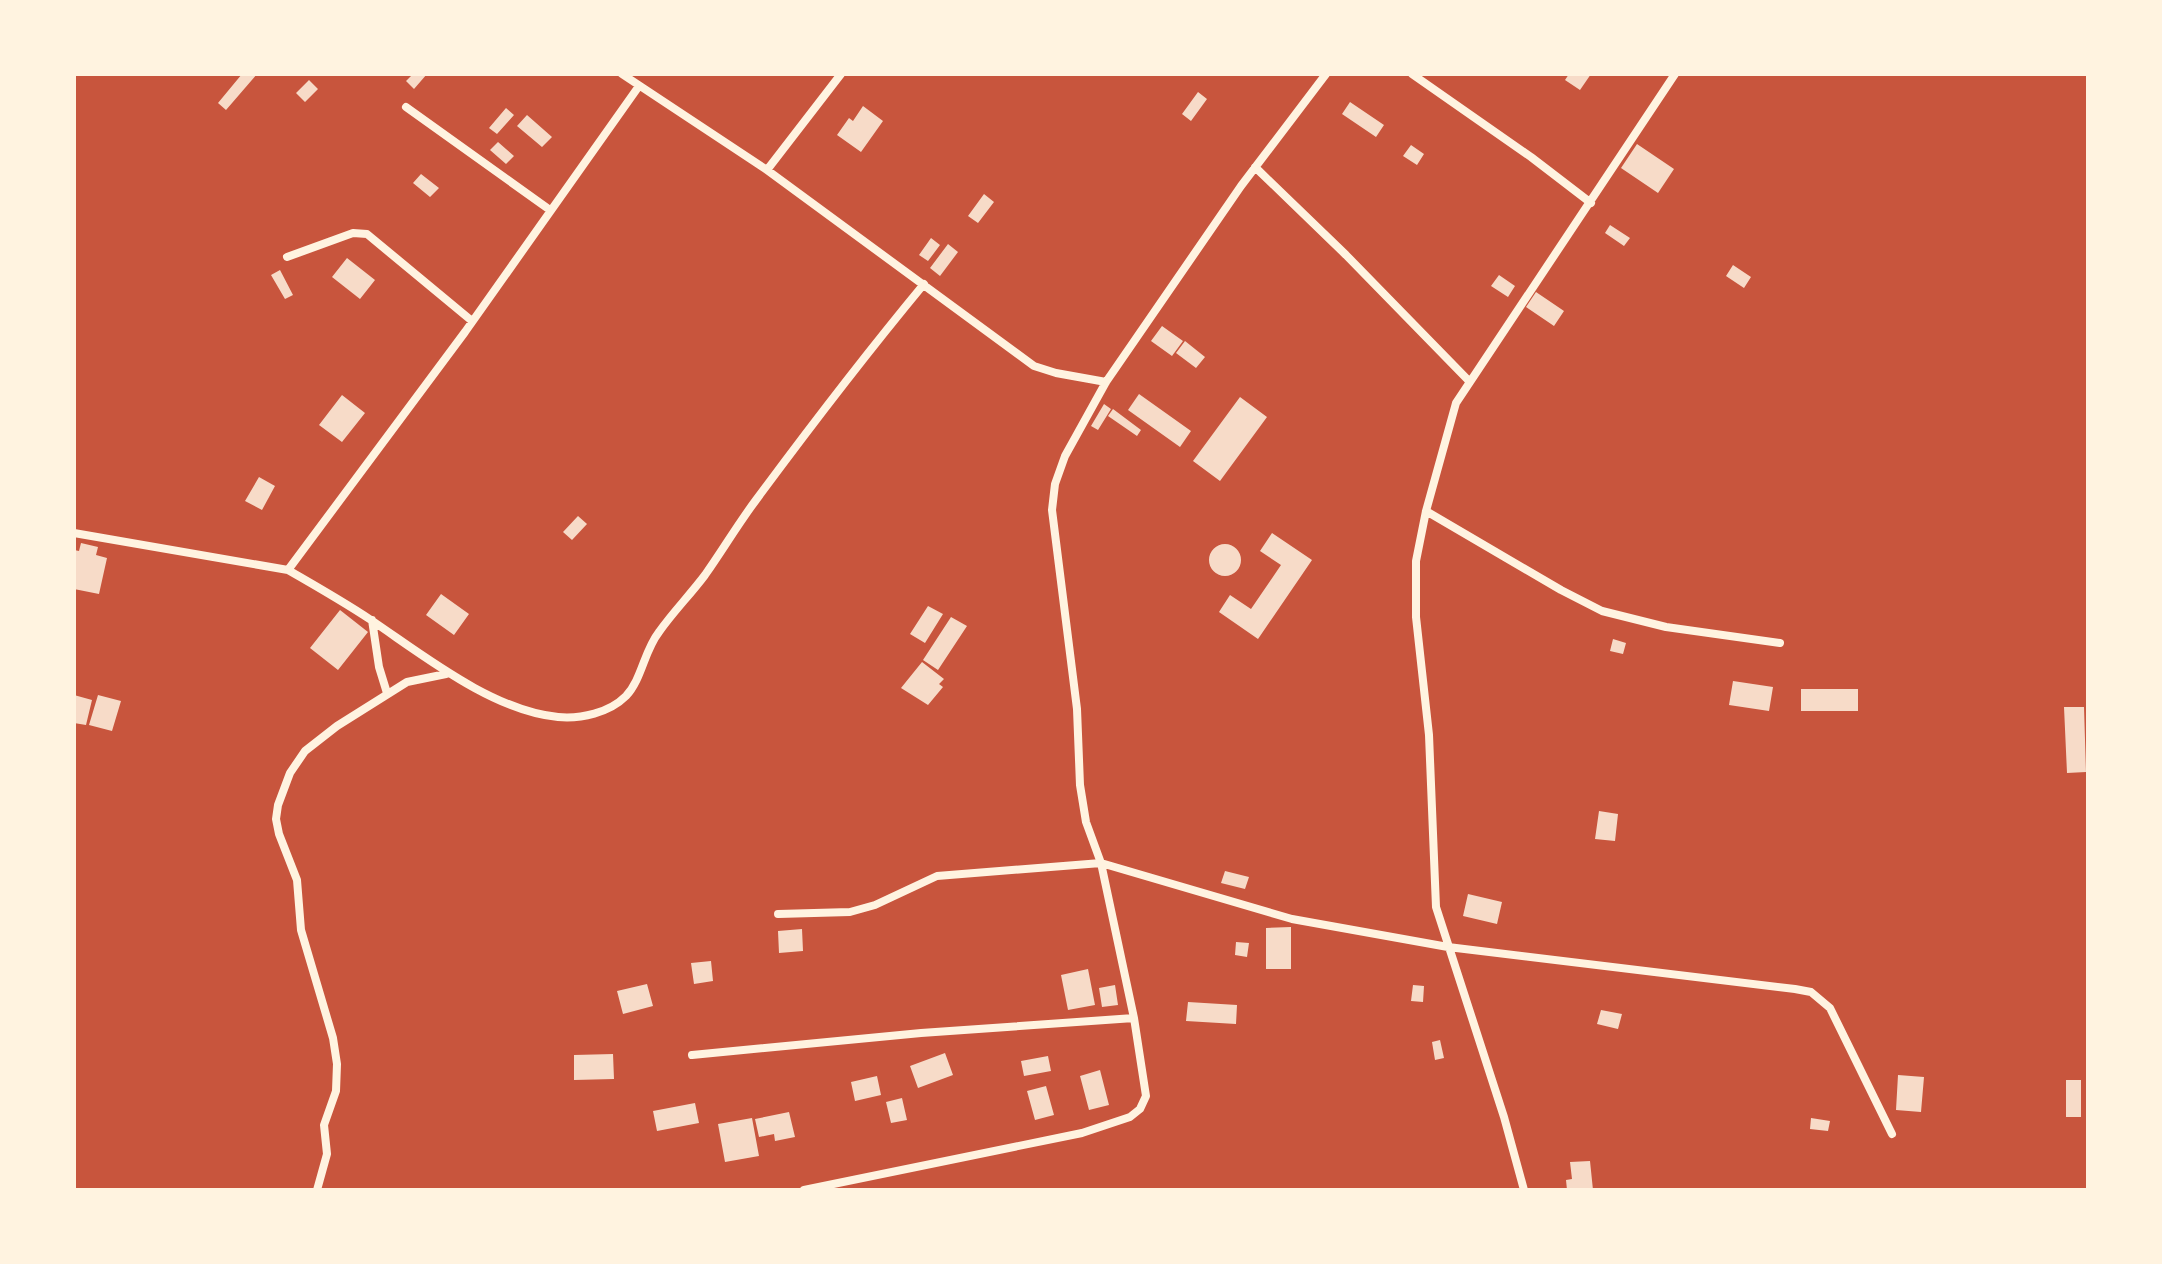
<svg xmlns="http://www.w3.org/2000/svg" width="2162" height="1264" font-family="'DM Sans',sans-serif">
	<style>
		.building { fill: #f7dbc8 }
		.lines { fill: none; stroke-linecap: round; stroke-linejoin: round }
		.minor { stroke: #fff3e0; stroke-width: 8 }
	</style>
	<rect width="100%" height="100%" fill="#c8553d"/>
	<path class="building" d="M 242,74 L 257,74 L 226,110 L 218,103 Z
		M 413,74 L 427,74 L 414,89 L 406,81 Z
		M 1569,74 L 1591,74 L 1580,90 L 1565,80 Z
		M 309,80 L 318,89 L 305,102 L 296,93 Z
		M 1198,92 L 1207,99 L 1191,121 L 1182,114 Z
		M 1350,102 L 1384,125 L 1376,137 L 1342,114 Z
		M 863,106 L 883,121 L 861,152 L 837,135 L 849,118 L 853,121 Z
		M 506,108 L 514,115 L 497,134 L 489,128 Z
		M 527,115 L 552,137 L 542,147 L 517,126 Z
		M 498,142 L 514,156 L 506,164 L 490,150 Z
		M 1637,144 L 1674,169 L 1658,193 L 1621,168 Z
		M 1411,145 L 1424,154 L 1417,165 L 1403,156 Z
		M 421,174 L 439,188 L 430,197 L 413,183 Z
		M 984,194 L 994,202 L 978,223 L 968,216 Z
		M 1610,225 L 1630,238 L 1624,246 L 1605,233 Z
		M 931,238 L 940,245 L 928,261 L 919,255 Z
		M 948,244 L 958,252 L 940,276 L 930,268 Z
		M 347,258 L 375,280 L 360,299 L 332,277 Z
		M 1733,265 L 1751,277 L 1744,288 L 1726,276 Z
		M 280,270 L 293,295 L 285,299 L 271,275 Z
		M 1499,275 L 1515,286 L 1508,297 L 1491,286 Z
		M 1536,292 L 1564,311 L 1554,326 L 1526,307 Z
		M 1162,326 L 1183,341 L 1172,356 L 1151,341 Z
		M 1185,341 L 1205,357 L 1196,368 L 1176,353 Z
		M 1139,394 L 1191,431 L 1180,447 L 1128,410 Z
		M 342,395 L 365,413 L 342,442 L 319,425 Z
		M 1240,397 L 1267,417 L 1220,481 L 1193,461 Z
		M 1104,404 L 1111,409 L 1098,430 L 1091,426 Z
		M 1113,409 L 1141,430 L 1137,436 L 1108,416 Z
		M 259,477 L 275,486 L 262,510 L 245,501 Z
		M 578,516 L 587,524 L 572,540 L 563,532 Z
		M 1272,533 L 1312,560 L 1258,639 L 1219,612 L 1230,595 L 1251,609 L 1281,565 L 1260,551 Z
		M 81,543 L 98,547 L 96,555 L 107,558 L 99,594 L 74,589 L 74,550 L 79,551 Z
		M1209 560a16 16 0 1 1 32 0a16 16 0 1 1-32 0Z
		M 441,594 L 469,614 L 454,635 L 426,615 Z
		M 928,606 L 943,614 L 925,643 L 910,634 Z
		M 340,610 L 368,632 L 338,670 L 310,648 Z
		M 951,617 L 967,626 L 938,670 L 923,660 Z
		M 1613,639 L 1626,643 L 1623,654 L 1610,651 Z
		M 922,662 L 944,679 L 939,684 L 943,687 L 928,705 L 901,688 Z
		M 1733,681 L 1773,687 L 1769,711 L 1729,705 Z
		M 1801,689 L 1858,689 L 1858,711 L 1801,711 Z
		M 74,695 L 92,700 L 86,725 L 74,723 Z
		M 98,695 L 121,701 L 112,731 L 89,725 Z
		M 2064,707 L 2084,707 L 2086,772 L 2067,773 Z
		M 1599,811 L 1618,814 L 1615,841 L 1595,839 Z
		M 1225,871 L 1249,877 L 1245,889 L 1221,883 Z
		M 1468,894 L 1502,902 L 1497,924 L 1463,916 Z
		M 1291,927 L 1291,969 L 1266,969 L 1266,928 Z
		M 802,929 L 803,951 L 779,953 L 778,931 Z
		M 1236,942 L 1249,943 L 1247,957 L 1235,955 Z
		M 711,961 L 713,981 L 694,984 L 691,963 Z
		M 1088,969 L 1095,1005 L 1068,1010 L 1061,975 Z
		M 647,984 L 653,1006 L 623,1014 L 617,991 Z
		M 1115,985 L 1118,1005 L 1102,1007 L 1099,988 Z
		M 1413,985 L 1424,986 L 1423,1002 L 1411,1001 Z
		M 1188,1002 L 1237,1005 L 1236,1024 L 1186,1021 Z
		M 1601,1010 L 1622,1014 L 1618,1029 L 1597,1024 Z
		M 1440,1040 L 1444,1058 L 1435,1060 L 1432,1042 Z
		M 945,1053 L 953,1075 L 918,1088 L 910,1066 Z
		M 613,1054 L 614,1079 L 574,1080 L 574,1055 Z
		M 1048,1056 L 1051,1071 L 1024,1076 L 1021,1061 Z
		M 1100,1070 L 1109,1105 L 1089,1110 L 1080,1076 Z
		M 1898,1075 L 1924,1077 L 1921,1112 L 1896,1110 Z
		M 877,1076 L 881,1095 L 855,1101 L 851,1082 Z
		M 2066,1080 L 2081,1080 L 2081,1117 L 2066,1117 Z
		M 1046,1086 L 1054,1115 L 1035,1120 L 1027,1091 Z
		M 902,1098 L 907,1120 L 891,1123 L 886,1102 Z
		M 695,1103 L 699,1123 L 657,1131 L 653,1111 Z
		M 789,1112 L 795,1137 L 775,1141 L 774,1134 L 759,1137 L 755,1119 Z
		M 752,1118 L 759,1156 L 725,1162 L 718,1124 Z
		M 1811,1118 L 1830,1121 L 1828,1131 L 1810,1129 Z
		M 1590,1161 L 1593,1190 L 1567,1190 L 1566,1180 L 1572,1179 L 1570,1162 Z"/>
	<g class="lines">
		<path class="minor" d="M 622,74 L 767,170 L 1034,366 L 1056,373 L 1106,382
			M 1412,74 L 1531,157 L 1591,203
			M 406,107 L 550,210
			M 1255,167 L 1346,255 L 1469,381
			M 767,170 L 841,74
			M 287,257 L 353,233 L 367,234 L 472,321
			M 1426,511 L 1561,590 L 1602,611 L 1666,627 L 1780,643
			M 74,533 L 288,570 L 465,332 L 639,86
			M 288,570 C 316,586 344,602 371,620 C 423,655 493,711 558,717 C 581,719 609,713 626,696 C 642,679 644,651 659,632 C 673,612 690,595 705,575 C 722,551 738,524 756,500 C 810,427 866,354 924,284
			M 372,620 L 379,667 L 387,693
			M 778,914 L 850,912 L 875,905 L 937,876 L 1101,863 L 1292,919 L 1448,947 L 1795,989 L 1811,992 L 1830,1008 L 1892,1134
			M 692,1055 L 921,1033 L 1134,1018
			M 317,1190 L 327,1154 L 324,1125 L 336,1091 L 337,1064 L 333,1038 L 301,930 L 297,880 L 279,834 L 276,819 L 278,805 L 290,773 L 305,751 L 337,726 L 407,682 L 446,674
			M 804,1190 L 1082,1133 L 1130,1117 L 1140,1109 L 1146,1096 L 1134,1018 L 1101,863 L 1086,822 L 1080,785 L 1077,709 L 1052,510 L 1055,484 L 1065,456 L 1106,382 L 1241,186 L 1326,74
			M 1524,1190 L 1504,1117 L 1436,907 L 1429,735 L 1416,617 L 1416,561 L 1426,511 L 1456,403 L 1675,74"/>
	</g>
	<rect width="2162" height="1264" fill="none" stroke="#fff3e0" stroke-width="152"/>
</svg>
